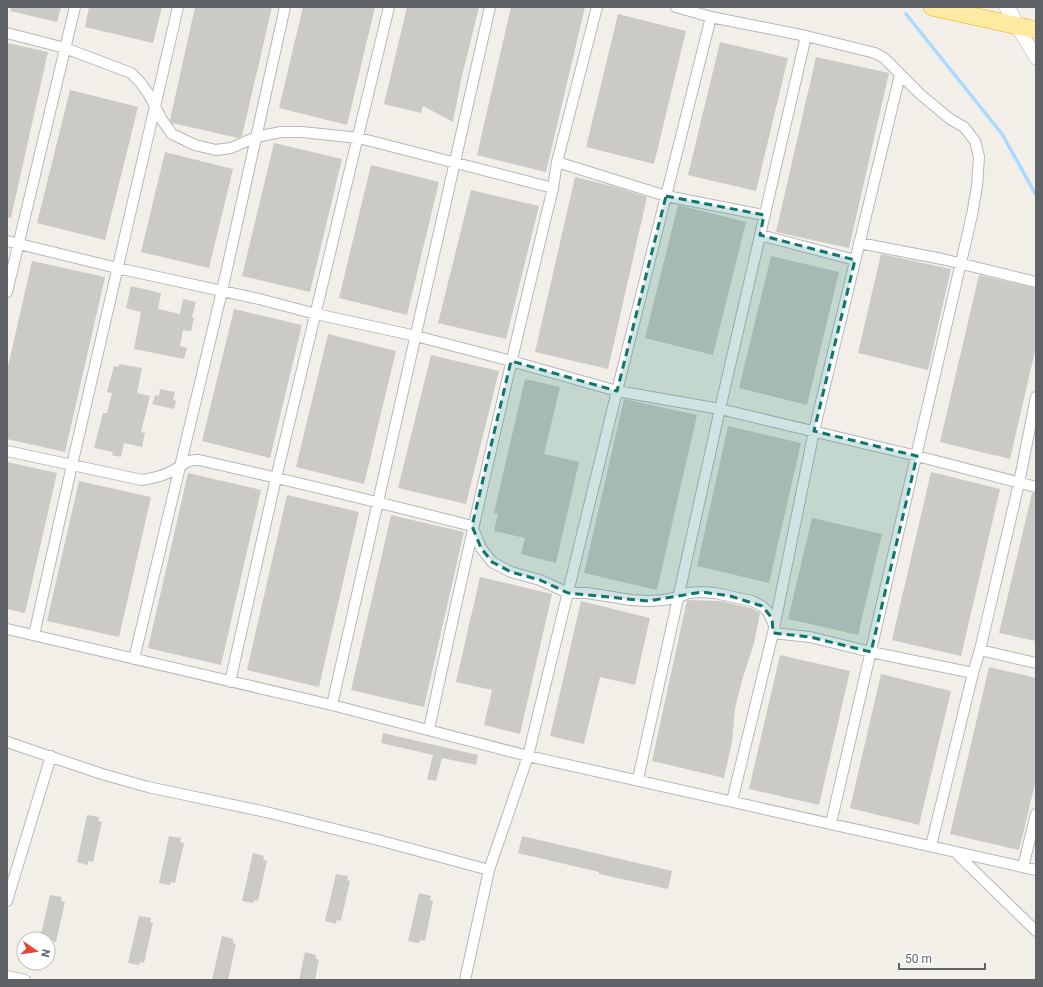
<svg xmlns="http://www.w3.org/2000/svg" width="1043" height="987" font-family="Roboto,sans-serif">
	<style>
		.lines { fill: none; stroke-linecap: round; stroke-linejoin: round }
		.stream { stroke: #aadaff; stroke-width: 3.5 }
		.building { fill: #cccac5 }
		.minor-casing { stroke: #b5b8bc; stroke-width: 12 }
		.tertiary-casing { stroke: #b5b8bc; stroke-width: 14 }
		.secondary-casing { stroke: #b6babf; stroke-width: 16 }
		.trunk-casing { stroke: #f9ab00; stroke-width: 18 }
		.minor { stroke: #fff; stroke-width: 10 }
		.tertiary { stroke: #fff; stroke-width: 13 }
		.secondary { stroke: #fff; stroke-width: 15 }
		.trunk { stroke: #feeaa1; stroke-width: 17 }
		.marked { fill: #0f766e; fill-opacity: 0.2; stroke: #0f766e; stroke-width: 3; stroke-dasharray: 8 5; stroke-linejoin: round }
	</style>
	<rect width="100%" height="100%" fill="#f1efe8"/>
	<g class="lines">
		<path class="stream" d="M 906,14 L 1002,134 L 1036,195"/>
	</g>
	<path class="building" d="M 11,7 L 61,7 L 57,22 L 10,11 Z
		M 89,7 L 162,7 L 153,43 L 85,27 Z
		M 195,7 L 272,7 L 242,136 L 238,138 L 172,123 L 170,120 Z
		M 303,7 L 375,7 L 347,125 L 279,108 Z
		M 407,7 L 479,7 L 461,80 L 453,122 L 423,106 L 421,113 L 384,104 Z
		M 511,7 L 585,7 L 546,172 L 477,155 Z
		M 618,14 L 686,31 L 654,164 L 586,147 Z
		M 720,42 L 788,58 L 756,191 L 688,175 Z
		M 7,43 L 48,52 L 11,218 L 7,217 Z
		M 816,57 L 889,73 L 849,248 L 776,232 Z
		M 70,90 L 138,107 L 105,240 L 37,223 Z
		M 274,143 L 342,159 L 310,292 L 242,276 Z
		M 165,152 L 233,169 L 209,268 L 141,252 Z
		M 371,165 L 439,182 L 407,315 L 339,298 Z
		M 575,177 L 612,186 L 647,197 L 608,369 L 535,352 Z
		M 471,190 L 539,206 L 506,339 L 438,323 Z
		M 678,205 L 746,222 L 713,355 L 645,338 Z
		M 881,254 L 951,269 L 928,370 L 858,353 Z
		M 771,256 L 839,272 L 807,405 L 739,388 Z
		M 32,261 L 105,277 L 65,452 L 7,439 L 7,371 Z
		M 979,275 L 1036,288 L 1036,347 L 1010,459 L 940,442 Z
		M 131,286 L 161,293 L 158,309 L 180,314 L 183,299 L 196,302 L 192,317 L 194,318 L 191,331 L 183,330 L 180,346 L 187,348 L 184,359 L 134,349 L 141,312 L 126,308 Z
		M 234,309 L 302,325 L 270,458 L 202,441 Z
		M 328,334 L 396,351 L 364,484 L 296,467 Z
		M 431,355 L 499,371 L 466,504 L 398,488 Z
		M 119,364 L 142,368 L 137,393 L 150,396 L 141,432 L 145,433 L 142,447 L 124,443 L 121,457 L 112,455 L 113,452 L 94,448 L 103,413 L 107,413 L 112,393 L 107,392 L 114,366 L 119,367 Z
		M 525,379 L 560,387 L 544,454 L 579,462 L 556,563 L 521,554 L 525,538 L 494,531 L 498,514 L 494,513 Z
		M 160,389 L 175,392 L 173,400 L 176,401 L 174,409 L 152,404 L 155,395 L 159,396 Z
		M 624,399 L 697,415 L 657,590 L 584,573 Z
		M 728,426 L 801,443 L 769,583 L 697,566 Z
		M 7,462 L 57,473 L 25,613 L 7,609 Z
		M 931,472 L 1000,489 L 961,656 L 892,640 Z
		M 188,473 L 261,490 L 221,665 L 148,648 Z
		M 79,481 L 151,497 L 119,637 L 47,621 Z
		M 1032,493 L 1036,493 L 1036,641 L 999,633 Z
		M 287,495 L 359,512 L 319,687 L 247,670 Z
		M 391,515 L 464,532 L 424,707 L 351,690 Z
		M 812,518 L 882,534 L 858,635 L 788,619 Z
		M 480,577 L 552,594 L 520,734 L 484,725 L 492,690 L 456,682 Z
		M 687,600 L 720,601 L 751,608 L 760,613 L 754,643 L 743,677 L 735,708 L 732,742 L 724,778 L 652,761 Z
		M 581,601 L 650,618 L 635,685 L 600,677 L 584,744 L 550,736 Z
		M 780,655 L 850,671 L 819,805 L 749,789 Z
		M 989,667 L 1036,678 L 1036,780 L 1019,850 L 950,834 Z
		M 881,674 L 951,691 L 919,825 L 850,808 Z
		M 383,733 L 478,755 L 476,765 L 442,758 L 436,781 L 427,779 L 433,755 L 381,743 Z
		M 87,815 L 99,817 L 98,821 L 102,822 L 93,862 L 88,861 L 88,865 L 77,862 Z
		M 169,836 L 181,838 L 180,842 L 184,843 L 175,883 L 171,882 L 170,885 L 159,883 Z
		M 522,836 L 672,871 L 668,889 L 599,874 L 599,872 L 518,853 Z
		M 253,853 L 264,856 L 263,860 L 267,861 L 258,901 L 254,900 L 253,903 L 242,901 Z
		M 336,874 L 348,876 L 347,880 L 350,881 L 341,921 L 337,920 L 336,924 L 325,921 Z
		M 419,893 L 431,896 L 430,900 L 433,901 L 425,941 L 420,940 L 419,943 L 408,941 Z
		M 50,895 L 62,897 L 61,901 L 65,902 L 56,942 L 48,940 L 48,939 L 40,939 Z
		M 139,916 L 151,918 L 150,922 L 153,923 L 144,963 L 140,962 L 139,965 L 128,963 Z
		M 222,936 L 233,939 L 233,943 L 236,944 L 228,980 L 212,980 Z
		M 305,952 L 316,955 L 316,959 L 319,960 L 315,980 L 299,980 Z"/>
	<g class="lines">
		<g class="minor-casing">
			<path id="minor" d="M 676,7 L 711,17 L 806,36 L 875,53 L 884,58 L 920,94 L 950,119 L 964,127 L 975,141 L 979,157 L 977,186 L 972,215 L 831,823
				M 7,33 L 65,48 L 131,73 L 140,82 L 148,93 L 162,120 L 172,134 L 195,145 L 216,150 L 231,148 L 256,137 L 281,132 L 302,132 L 359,138 L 553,188
				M 557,162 L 666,196 L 764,215
				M 760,235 L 855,260
				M 7,241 L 117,268 L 259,299 L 316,314 L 416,336 L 511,361 L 617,391 L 720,409 L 917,456 L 1036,487
				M 859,243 L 942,259 L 1036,282
				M 7,292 L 75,7
				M 7,451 L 142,480 C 152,478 161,477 170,472 C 182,467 185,459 199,460 C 291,481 382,503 472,526 L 481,548 L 492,562 L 511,572 L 540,580 L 568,593 L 587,593 L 631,600 L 648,601 L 664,600 L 679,597 L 688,593 L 702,592 L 715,593 L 752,601 L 762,606 L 768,612 L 775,627
				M 7,629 L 332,705 L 528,756 L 1036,870
				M 773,633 L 810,637 L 871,652 L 973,673
				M 34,635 L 72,465 L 178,7
				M 980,650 L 1036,663
				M 134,659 L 222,291 L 285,7
				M 230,682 L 276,478 L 389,7
				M 332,705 L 490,7
				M 429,729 C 468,548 509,368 553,188 L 557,162 L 597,7
				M 7,742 L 102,774 L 148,787 L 266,812 L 378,840 L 489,870
				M 638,779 L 720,409 L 806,36
				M 732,801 L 773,633 L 814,431 L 900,75
				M 931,846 L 973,673 L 980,650 L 1019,483 L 1036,397
				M 955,852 L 1036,931
				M 1023,867 L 1036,814
				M 7,901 L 51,756
				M 7,976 L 25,980
				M 465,980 L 489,870 L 528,756 L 617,391 L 711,17"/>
		</g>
		<g class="tertiary-casing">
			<path id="tertiary" d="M 1017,26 L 1036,58"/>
		</g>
		<g class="secondary-casing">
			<path id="secondary" d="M 1007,7 L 1017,26"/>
		</g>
		<g class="trunk-casing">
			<path id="trunk" d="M 932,7 L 1036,30"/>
		</g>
		<use href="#minor" class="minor"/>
		<use href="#tertiary" class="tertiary"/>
		<use href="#secondary" class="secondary"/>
		<use href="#trunk" class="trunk"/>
	</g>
	<path class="marked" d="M 666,196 L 764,215 L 760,235 L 855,260 L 814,431 L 917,456 L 871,652 L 810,637 L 773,633 L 772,618 L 762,606 L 730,596 L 702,592 L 648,601 L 568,593 L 540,580 L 511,572 L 492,562 L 481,548 L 472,526 L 511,361 L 617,391 Z"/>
	<rect width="1043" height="987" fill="none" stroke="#5f6368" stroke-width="16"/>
	<g transform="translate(36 951) rotate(103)"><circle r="19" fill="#ffffff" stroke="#bfc1c3"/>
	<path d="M0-3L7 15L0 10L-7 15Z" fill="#ea4335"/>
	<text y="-6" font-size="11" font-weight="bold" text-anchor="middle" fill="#5f6368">N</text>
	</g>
	<path d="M899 963v6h86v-6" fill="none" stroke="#5f6368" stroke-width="2"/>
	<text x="905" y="963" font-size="12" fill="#5f6368" stroke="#ffffff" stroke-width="3" paint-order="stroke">50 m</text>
</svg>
